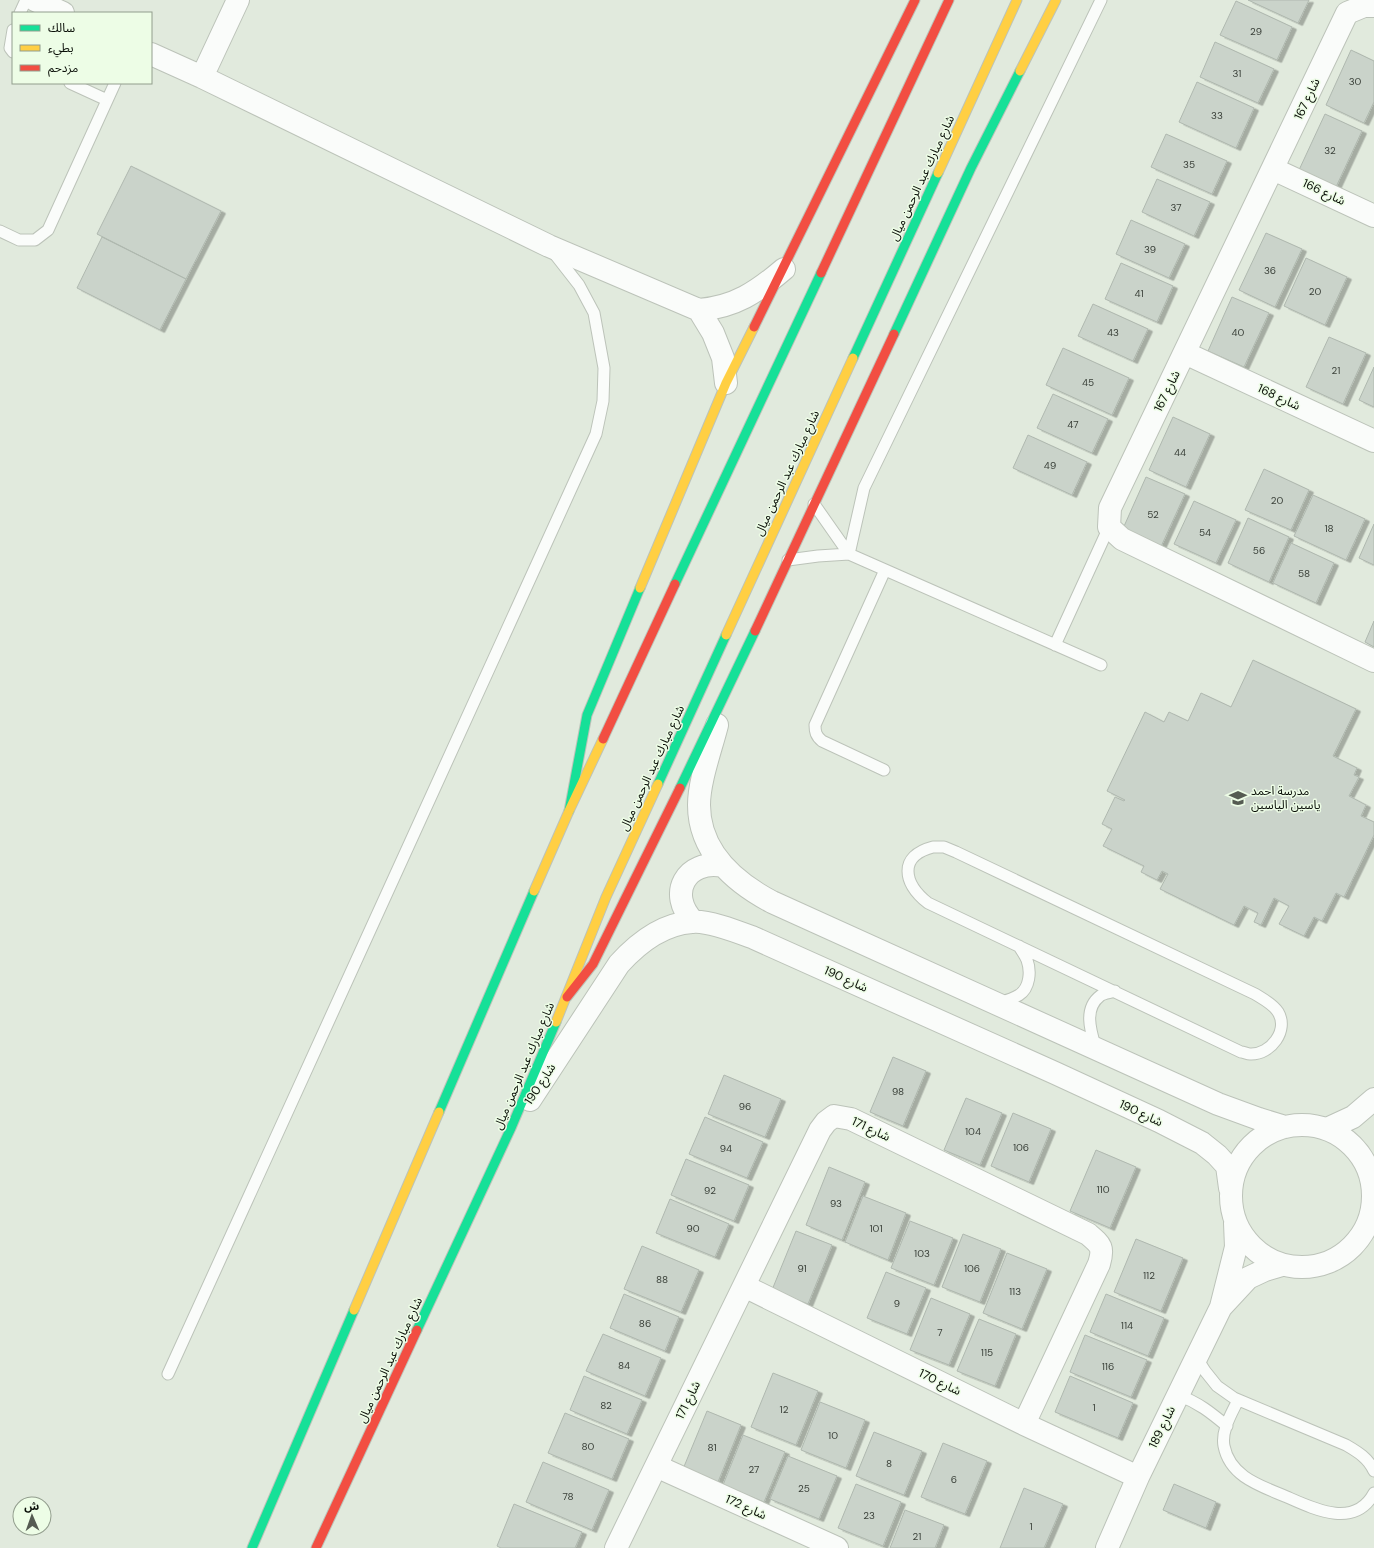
<svg xmlns="http://www.w3.org/2000/svg" width="1374" height="1548" font-family="'DM Sans','Noto Sans Arabic',sans-serif">
	<style>
		.building { fill: #cad3ca; stroke: #afb8af; filter: url(#shadow) }
		.lines { fill: none; stroke-linecap: round; stroke-linejoin: round }
		.lane-casing { stroke: #bcc3b9; stroke-width: 13 }
		.street-casing { stroke: #bcc3b9; stroke-width: 24 }
		.fast-casing { stroke: #bcc3b9; stroke-width: 11 }
		.slow-casing { stroke: #bcc3b9; stroke-width: 11 }
		.jam-casing { stroke: #bcc3b9; stroke-width: 11 }
		.lane { stroke: #fafcfa; stroke-width: 11 }
		.street { stroke: #fafcfa; stroke-width: 22 }
		.fast { stroke: #16e098; stroke-width: 9 }
		.slow { stroke: #ffcf43; stroke-width: 9 }
		.jam { stroke: #f24e42; stroke-width: 9 }
		.labels { text-anchor: middle; dominant-baseline: central; stroke-width: 3; stroke-linejoin: round; paint-order: stroke }
		.number-label { font-size: 10px; fill: #3a4039 }
		.street-label { font-size: 12px; fill: #090e07; stroke: #edfde6 }
		.poi-label { font-size: 12px; fill: #090e07; stroke: #edfde6; text-anchor: start }
	</style>
	<defs>
		<filter id="shadow"><feDropShadow dx="4.5" dy="2.5" stdDeviation="0" flood-color="#0004"/></filter>
	</defs>
	<rect width="100%" height="100%" fill="#e1eadd"/>
	<path class="building" d="M 1248,0 L 1309,0 L 1298,23 Z
		M 1236,1 L 1292,27 L 1277,60 L 1220,35 Z
		M 1215,42 L 1274,69 L 1258,103 L 1200,77 Z
		M 1351,50 L 1374,61 L 1374,102 L 1364,123 L 1326,105 Z
		M 1197,82 L 1254,108 L 1236,148 L 1179,122 Z
		M 1325,114 L 1362,131 L 1336,187 L 1299,170 Z
		M 1166,134 L 1227,161 L 1212,194 L 1151,167 Z
		M 131,166 L 221,211 L 186,279 L 97,234 Z
		M 1157,179 L 1210,202 L 1194,236 L 1142,212 Z
		M 1131,220 L 1185,244 L 1169,278 L 1116,254 Z
		M 1266,233 L 1302,249 L 1275,307 L 1239,290 Z
		M 102,237 L 186,279 L 160,330 L 77,288 Z
		M 1306,258 L 1347,277 L 1325,325 L 1284,306 Z
		M 1121,263 L 1173,286 L 1157,322 L 1105,299 Z
		M 1232,297 L 1269,313 L 1244,367 L 1208,351 Z
		M 1093,304 L 1148,329 L 1133,361 L 1078,336 Z
		M 1329,337 L 1366,353 L 1343,404 L 1306,387 Z
		M 1063,348 L 1129,378 L 1112,415 L 1046,385 Z
		M 1374,367 L 1374,407 L 1359,400 Z
		M 1053,394 L 1108,419 L 1092,453 L 1037,428 Z
		M 1173,417 L 1210,434 L 1186,487 L 1149,470 Z
		M 1028,435 L 1087,462 L 1072,495 L 1013,468 Z
		M 1264,469 L 1309,490 L 1291,530 L 1245,510 Z
		M 1146,477 L 1185,494 L 1159,551 L 1121,533 Z
		M 1313,495 L 1365,519 L 1346,560 L 1294,536 Z
		M 1194,501 L 1236,520 L 1216,563 L 1174,544 Z
		M 1248,518 L 1289,537 L 1269,582 L 1228,563 Z
		M 1374,524 L 1374,565 L 1359,558 Z
		M 1291,543 L 1334,563 L 1316,603 L 1273,583 Z
		M 1374,621 L 1374,647 L 1365,642 Z
		M 1253,660 L 1356,709 L 1333,756 L 1357,768 L 1354,775 L 1359,777 L 1349,796 L 1366,805 L 1361,816 L 1374,822 L 1374,835 L 1344,897 L 1336,893 L 1322,921 L 1314,917 L 1304,936 L 1279,924 L 1289,906 L 1274,898 L 1261,925 L 1254,922 L 1258,913 L 1244,906 L 1234,925 L 1160,889 L 1168,874 L 1162,871 L 1157,880 L 1141,872 L 1144,866 L 1103,846 L 1112,829 L 1102,824 L 1115,797 L 1124,801 L 1125,800 L 1107,791 L 1145,712 L 1164,722 L 1169,712 L 1188,721 L 1201,693 L 1231,707 Z
		M 893,1057 L 926,1071 L 903,1126 L 870,1112 Z
		M 724,1075 L 781,1099 L 765,1137 L 708,1114 Z
		M 966,1098 L 1002,1113 L 980,1165 L 944,1150 Z
		M 1013,1113 L 1051,1129 L 1029,1182 L 991,1166 Z
		M 705,1117 L 763,1142 L 747,1178 L 689,1154 Z
		M 1096,1150 L 1136,1167 L 1110,1228 L 1070,1211 Z
		M 686,1159 L 749,1185 L 734,1221 L 671,1195 Z
		M 829,1167 L 865,1182 L 842,1240 L 806,1225 Z
		M 863,1196 L 906,1213 L 888,1260 L 845,1242 Z
		M 670,1199 L 729,1224 L 715,1257 L 656,1233 Z
		M 910,1221 L 953,1238 L 934,1285 L 891,1268 Z
		M 796,1231 L 832,1245 L 808,1304 L 772,1290 Z
		M 963,1234 L 1001,1249 L 980,1302 L 942,1287 Z
		M 1136,1239 L 1183,1258 L 1161,1311 L 1114,1292 Z
		M 642,1246 L 699,1270 L 681,1312 L 624,1289 Z
		M 1007,1253 L 1047,1269 L 1022,1329 L 983,1313 Z
		M 886,1272 L 926,1288 L 907,1334 L 867,1318 Z
		M 624,1294 L 679,1317 L 665,1351 L 610,1328 Z
		M 1106,1294 L 1164,1318 L 1148,1356 L 1090,1332 Z
		M 931,1298 L 970,1314 L 949,1365 L 910,1350 Z
		M 979,1319 L 1016,1334 L 995,1386 L 957,1371 Z
		M 603,1334 L 661,1358 L 645,1396 L 586,1371 Z
		M 1085,1335 L 1147,1360 L 1131,1397 L 1070,1372 Z
		M 773,1373 L 818,1391 L 796,1445 L 751,1427 Z
		M 584,1376 L 642,1400 L 627,1434 L 570,1410 Z
		M 1070,1376 L 1133,1403 L 1118,1438 L 1055,1412 Z
		M 820,1402 L 865,1420 L 846,1468 L 801,1450 Z
		M 707,1411 L 741,1425 L 718,1482 L 683,1469 Z
		M 565,1413 L 629,1439 L 612,1479 L 548,1453 Z
		M 874,1432 L 922,1451 L 904,1495 L 856,1476 Z
		M 743,1435 L 785,1452 L 764,1502 L 723,1485 Z
		M 943,1443 L 987,1461 L 965,1514 L 921,1497 Z
		M 788,1456 L 837,1476 L 819,1519 L 770,1499 Z
		M 543,1462 L 609,1490 L 592,1530 L 526,1502 Z
		M 856,1484 L 901,1502 L 883,1546 L 838,1528 Z
		M 1174,1484 L 1216,1502 L 1206,1528 L 1163,1510 Z
		M 1024,1488 L 1063,1504 L 1044,1548 L 1000,1548 Z
		M 514,1504 L 582,1532 L 575,1548 L 501,1548 L 497,1546 Z
		M 905,1510 L 944,1525 L 935,1548 L 890,1548 Z"/>
	<g class="lines">
		<g class="lane-casing">
			<path id="lane" d="M 20,13 L 26,0
				M 13,30 L 10,48 L 13,52
				M 70,83 L 107,100
				M 0,231 L 19,240 L 35,240 L 48,230 L 115,83
				M 814,504 L 849,554
				M 849,554 L 864,488 L 1101,0
				M 788,560 L 818,556 L 849,554 L 1101,665
				M 1055,645 L 1109,527
				M 884,770 L 822,741 C 816,736 815,732 815,725 L 885,570
				M 933,847 L 944,847 L 956,852 L 1255,994 C 1263,999 1273,1004 1278,1012 C 1289,1030 1271,1055 1250,1054 C 1247,1054 1244,1052 1241,1052 L 928,903 C 903,883 898,856 933,847 Z
				M 998,1003 C 1005,1001 1013,999 1019,995 C 1030,988 1031,971 1027,960 C 1025,955 1021,950 1019,946
				M 1096,1049 C 1091,1032 1083,1009 1100,996 C 1104,993 1110,993 1115,991
				M 1196,1357 L 1205,1371 L 1217,1386 L 1234,1398 L 1346,1445 C 1358,1452 1368,1458 1374,1471
				M 168,1374 L 596,434 L 603,401 L 604,368 L 594,313 L 579,285 L 554,253
				M 1178,1395 C 1199,1403 1210,1412 1227,1426
				M 1238,1400 C 1232,1413 1221,1430 1224,1446 C 1230,1477 1261,1486 1287,1497 C 1314,1509 1355,1529 1374,1493"/>
		</g>
		<g class="street-casing">
			<path id="street" d="M 35,0 L 63,13
				M 1374,6 L 1364,6 L 1347,13 L 1110,508 L 1109,527 L 1122,539 L 1374,661
				M 151,54 L 202,77 L 549,246 L 699,310 C 735,307 757,292 784,269
				M 202,77 L 238,0
				M 1273,169 L 1374,216
				M 699,310 L 713,333 L 723,358 L 726,383
				M 1185,353 L 1374,441
				M 717,725 C 711,749 699,781 699,805 C 699,851 734,882 772,902 L 1218,1104 L 1259,1119 L 1285,1127
				M 693,921 C 667,894 686,859 723,866
				M 530,1100 L 619,964 C 638,943 662,924 692,922 C 708,920 738,932 754,938 L 1055,1073 L 1159,1121 L 1202,1143 L 1217,1155 L 1227,1166 L 1230,1188
				M1231 1196a71 71 0 1 1 142 0a71 71 0 1 1-142 0Z
				M 1327,1129 L 1353,1117 L 1374,1099
				M 744,1286 L 1024,1424 L 1138,1477
				M 1222,1306 L 1248,1278 L 1265,1270 L 1282,1265
				M 656,1466 L 837,1548
				M 616,1548 L 820,1130 L 826,1122 L 834,1116 L 851,1119 L 1088,1234 C 1101,1245 1104,1247 1099,1264 L 1024,1424
				M 1107,1548 L 1138,1477 L 1221,1307 L 1236,1247 L 1235,1223"/>
		</g>
		<g class="fast-casing">
			<path id="fast" d="M 894,334 L 971,168 L 1020,71
				M 853,358 L 938,173
				M 675,584 L 821,273
				M 658,784 L 726,635
				M 680,788 L 755,631
				M 569,811 L 587,715 L 640,588
				M 439,1112 L 534,891
				M 417,1330 L 511,1128 L 556,1022
				M 252,1548 L 354,1310"/>
		</g>
		<g class="slow-casing">
			<path id="slow" d="M 1020,71 L 1056,0
				M 938,173 L 1017,0
				M 640,588 L 726,383 L 754,327
				M 726,635 L 853,358
				M 534,891 L 569,811 L 603,739
				M 556,1022 L 606,897 L 658,784
				M 354,1310 L 439,1112"/>
		</g>
		<g class="jam-casing">
			<path id="jam" d="M 821,273 L 949,0
				M 754,327 L 915,0
				M 755,631 L 894,334
				M 603,739 L 675,584
				M 567,997 L 593,964 L 680,788
				M 316,1548 L 417,1330"/>
		</g>
		<use href="#lane" class="lane"/>
		<use href="#street" class="street"/>
		<use href="#fast" class="fast"/>
		<use href="#slow" class="slow"/>
		<use href="#jam" class="jam"/>
	</g>
	<defs>
		<g id="school-bare" transform="scale(1.38)"><path d="M0-5L7-2L0 1L-7-2ZM-4 1L0 2.5L4 1V4Q0 6-4 4Z" fill="#555b52" stroke="#edfde6" stroke-width="2.5" paint-order="stroke"/></g>
	</defs>
	<g fill-rule="evenodd">
		<use href="#school-bare" x="1238" y="798"/>
	</g>
	<g class="labels">
		<g class="number-label">
			<text x="1256" y="31">29</text>
			<text x="1237" y="73">31</text>
			<text x="1355" y="81">30</text>
			<text x="1217" y="115">33</text>
			<text x="1330" y="150">32</text>
			<text x="1189" y="164">35</text>
			<text x="1176" y="207">37</text>
			<text x="1150" y="249">39</text>
			<text x="1270" y="270">36</text>
			<text x="1315" y="291">20</text>
			<text x="1139" y="293">41</text>
			<text x="1113" y="332">43</text>
			<text x="1238" y="332">40</text>
			<text x="1336" y="370">21</text>
			<text x="1088" y="382">45</text>
			<text x="1073" y="424">47</text>
			<text x="1180" y="452">44</text>
			<text x="1050" y="465">49</text>
			<text x="1277" y="500">20</text>
			<text x="1153" y="514">52</text>
			<text x="1329" y="528">18</text>
			<text x="1205" y="532">54</text>
			<text x="1259" y="550">56</text>
			<text x="1304" y="573">58</text>
			<text x="898" y="1091">98</text>
			<text x="745" y="1106">96</text>
			<text x="973" y="1131">104</text>
			<text x="1021" y="1147">106</text>
			<text x="726" y="1148">94</text>
			<text x="1103" y="1189">110</text>
			<text x="710" y="1190">92</text>
			<text x="836" y="1203">93</text>
			<text x="693" y="1228">90</text>
			<text x="876" y="1228">101</text>
			<text x="922" y="1253">103</text>
			<text x="802" y="1268">91</text>
			<text x="972" y="1268">106</text>
			<text x="1149" y="1275">112</text>
			<text x="662" y="1279">88</text>
			<text x="1015" y="1291">113</text>
			<text x="897" y="1303">9</text>
			<text x="645" y="1323">86</text>
			<text x="1127" y="1325">114</text>
			<text x="940" y="1332">7</text>
			<text x="987" y="1352">115</text>
			<text x="624" y="1365">84</text>
			<text x="1108" y="1366">116</text>
			<text x="606" y="1405">82</text>
			<text x="1094" y="1407">1</text>
			<text x="784" y="1409">12</text>
			<text x="833" y="1435">10</text>
			<text x="588" y="1446">80</text>
			<text x="712" y="1447">81</text>
			<text x="889" y="1463">8</text>
			<text x="754" y="1469">27</text>
			<text x="954" y="1479">6</text>
			<text x="804" y="1488">25</text>
			<text x="568" y="1496">78</text>
			<text x="869" y="1515">23</text>
			<text x="1031" y="1526">1</text>
			<text x="917" y="1536">21</text>
		</g>
		<g class="street-label">
			<text transform="translate(1307 99) rotate(-65)">شارع 167</text>
			<text transform="translate(922 178) rotate(-65)">شارع مبارك عبد الرحمن ميال</text>
			<text transform="translate(1324 192) rotate(25)">شارع 166</text>
			<text transform="translate(1167 391) rotate(-64)">شارع 167</text>
			<text transform="translate(1279 397) rotate(25)">شارع 168</text>
			<text transform="translate(787 473) rotate(-65)">شارع مبارك عبد الرحمن ميال</text>
			<text transform="translate(652 768) rotate(-65)">شارع مبارك عبد الرحمن ميال</text>
			<text transform="translate(846 979) rotate(24)">شارع 190</text>
			<text transform="translate(524 1066) rotate(-67)">شارع مبارك عبد الرحمن ميال</text>
			<text transform="translate(540 1084) rotate(-57)">شارع 190</text>
			<text transform="translate(1141 1113) rotate(25)">شارع 190</text>
			<text transform="translate(871 1129) rotate(25)">شارع 171</text>
			<text transform="translate(390 1360) rotate(-65)">شارع مبارك عبد الرحمن ميال</text>
			<text transform="translate(940 1382) rotate(26)">شارع 170</text>
			<text transform="translate(688 1400) rotate(-64)">شارع 171</text>
			<text transform="translate(1162 1427) rotate(-64)">شارع 189</text>
			<text transform="translate(746 1507) rotate(24)">شارع 172</text>
		</g>
		<g class="poi-label">
			<text x="1251" y="791">مدرسة احمد<tspan x="1251" dy="14">ياسين الياسين</tspan></text>
		</g>
	</g>
	<rect x="12" y="12" width="140" height="72" fill="#edfde6" stroke="#929d8d"/>
	<rect x="20" y="25" width="20" height="6" fill="#16e098" stroke="#929d8d"/>
	<text x="48" y="32" font-size="12" fill="#090e07">سالك</text>
	<rect x="20" y="45" width="20" height="6" fill="#ffcf43" stroke="#929d8d"/>
	<text x="48" y="52" font-size="12" fill="#090e07">بطيء</text>
	<rect x="20" y="65" width="20" height="6" fill="#f24e42" stroke="#929d8d"/>
	<text x="48" y="72" font-size="12" fill="#090e07">مزدحم</text>
	<g transform="translate(32 1516) rotate(358)"><circle r="19" fill="#edfde6" stroke="#929d8d"/>
	<path d="M0-3L7 15L0 10L-7 15Z" fill="#555b52"/>
	<text y="-6" font-size="11" font-weight="bold" text-anchor="middle" fill="#090e07">ش</text>
	</g>
</svg>
